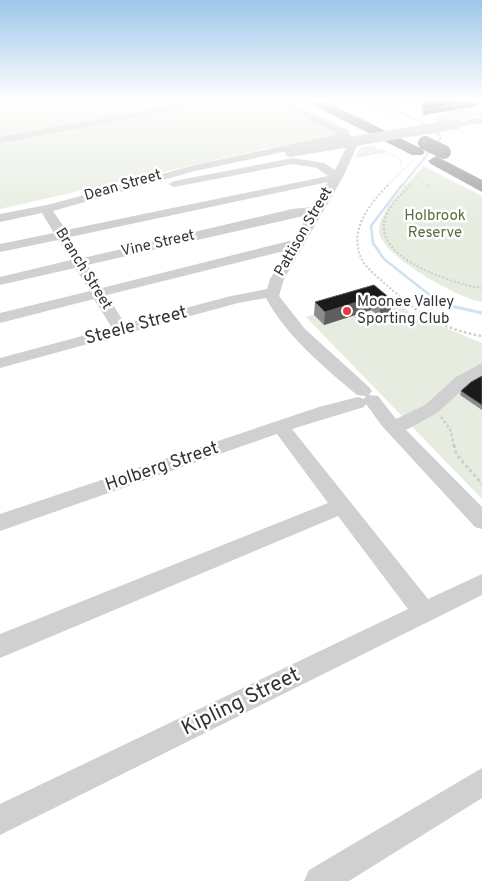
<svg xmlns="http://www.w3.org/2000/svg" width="482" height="881" font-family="Overpass,sans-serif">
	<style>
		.green { fill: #e6ecdf }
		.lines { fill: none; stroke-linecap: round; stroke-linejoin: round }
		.stream-far2 { stroke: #cfe2ee; stroke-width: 2 }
		.stream-far1 { stroke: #cfe2ee; stroke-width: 2.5 }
		.stream { stroke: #cfe2ee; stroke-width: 3 }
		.minor-tunnel { stroke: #d6d6d6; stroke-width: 10; stroke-dasharray: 10 5; stroke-linecap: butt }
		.path-far3 { stroke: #cdcdcd; stroke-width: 1; stroke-dasharray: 1 1; stroke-linecap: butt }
		.path-far2 { stroke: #cdcdcd; stroke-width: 2; stroke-dasharray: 2 2; stroke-linecap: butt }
		.path-far1 { stroke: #cdcdcd; stroke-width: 2.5; stroke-dasharray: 2.5 2.5; stroke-linecap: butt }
		.path { stroke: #cdcdcd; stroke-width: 3; stroke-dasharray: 3 3; stroke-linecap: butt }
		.minor { fill: #d0d0d0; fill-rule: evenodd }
		.highway { fill: #9a9a9a; fill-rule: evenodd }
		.minor-bridge { stroke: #d0d0d0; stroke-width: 10 }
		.highway-bridge { stroke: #9a9a9a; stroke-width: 14 }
		.wall { fill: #8c8c8c }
		.shaded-wall { fill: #5f5f5f }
		.building { fill: #1a1a1a; stroke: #5f5f5f }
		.poi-dot { fill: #e63946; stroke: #fff; stroke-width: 2 }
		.labels { text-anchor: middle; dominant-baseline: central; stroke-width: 5; stroke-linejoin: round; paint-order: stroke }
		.far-street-label { font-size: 15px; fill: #333; stroke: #fff }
		.far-park-label { font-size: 15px; fill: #56703f; stroke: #fff }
		.far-poi-label { font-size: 15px; fill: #333; stroke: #fff; text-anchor: start }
		.street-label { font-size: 18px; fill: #333; stroke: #fff }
		.near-street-label { font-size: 21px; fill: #333; stroke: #fff }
	</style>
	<rect width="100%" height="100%" fill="#fff"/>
	<path class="green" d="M 0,99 L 287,99 L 353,132 L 264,149 L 0,209 Z
		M 451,110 L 482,110 L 482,116 L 439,123 L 430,119 Z
		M 374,146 L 391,157 L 379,153 L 354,159 L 361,147 Z
		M 423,166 L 482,196 L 482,302 C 459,299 377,254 379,229 C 382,205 409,183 423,166 Z
		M 386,294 L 412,314 L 482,343 L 482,499 L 306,317 Z"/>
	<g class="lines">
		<path class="stream-far2" d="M 347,99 C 369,106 431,117 441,138 L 435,145
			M 401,187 L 431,150"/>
		<path class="stream-far1" d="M 402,185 L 371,226 L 373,243 L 384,259 L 436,300"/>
		<path class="stream" d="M 434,299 L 451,306 L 482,313"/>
		<path class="minor-tunnel" d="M 196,104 L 225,99"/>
		<path class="path-far3" d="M 345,99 L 399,122
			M 358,99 L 418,118
			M 448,113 L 472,110
			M 380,148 L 400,159 L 402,170
			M 359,156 L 385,151
			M 419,177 L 429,187
			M 386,187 L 412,161
			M 409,187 L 427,167"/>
		<path class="path-far2" d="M 388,185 C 368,206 348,231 362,260 C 366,269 395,292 404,300
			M 410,185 C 402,195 388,206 385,219 C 373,258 453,284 482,288
			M 427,185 L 430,188"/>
		<path class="path-far1" d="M 403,299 C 425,319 452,331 482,336
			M 441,417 L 450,429 L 454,446"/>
		<path class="path" d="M 454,445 L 456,454 L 482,484"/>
		<path class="minor" d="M 269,99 L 279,99 L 347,131 L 358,144 L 343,177 L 284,279 L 279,296 L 305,329 L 369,387 L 372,391 L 369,395 L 378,396 L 396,419 L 425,405 L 456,377 L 482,363 L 482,376 L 468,385 L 437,413 L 406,430 L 482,507 L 482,529 L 475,527 L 382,426 L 366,404 L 364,407 L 292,429 L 428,599 L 482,574 L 482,595 L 0,835 L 0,804 L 408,609 L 338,516 L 0,658 L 0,634 L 328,503 L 277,434 L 0,531 L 0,514 L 319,407 L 358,397 L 364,399 L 366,396 L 357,395 C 324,367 286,336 266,298 L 238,303 L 0,368 L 0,358 L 112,328 L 94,299 L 0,323 L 0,313 L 90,291 L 75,268 L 0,285 L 0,277 L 71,260 L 58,240 L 0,252 L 0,244 L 54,233 L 42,213 L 0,222 L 0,214 L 51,204 L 195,165 L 339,134 ZM 344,139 L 348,144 L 335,170 L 324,163 L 293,158 L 174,181 L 168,184 L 174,187 L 293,164 L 317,168 L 328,176 L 66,230 L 53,211 L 195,171 ZM 328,182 L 313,207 L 292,209 L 83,258 L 70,237 ZM 308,215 L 293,240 L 102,288 L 87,265 ZM 288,250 L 270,279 L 267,289 L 231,296 L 125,324 L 107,295 Z
			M 463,99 L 482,99 L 482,105 L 464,101 Z
			M 196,101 L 200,104 L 199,106 L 0,143 L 0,137 Z
			M 482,117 L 482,123 L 457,127 L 452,124 Z
			M 482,768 L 482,798 L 349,881 L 304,881 L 309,870 Z"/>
		<path class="highway" d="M 306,99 L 321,99 L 422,149 L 425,152 L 422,155 L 412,155 L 307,102 Z
			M 436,156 L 482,180 L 482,192 L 431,164 L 428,161 Z"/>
		<path class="minor-bridge" d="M 290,152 L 457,124"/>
		<path class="highway-bridge" d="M 425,143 L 444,152"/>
	</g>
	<path class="wall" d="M 422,101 L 477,106 L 423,115 L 421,106 Z
		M 374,285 L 392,300 L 390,313 L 379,316 L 371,310 L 324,325 L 314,315 L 315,302 Z
		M 482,376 L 482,410 L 460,395 L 461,391 Z"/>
	<path class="shaded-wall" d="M 478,101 L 477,106 L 423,115 L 424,109 Z
		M 373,297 L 371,310 L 324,325 L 325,312 Z
		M 392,300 L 390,313 L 379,316 L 381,304 Z"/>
	<path class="building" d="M 433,99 L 470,99 L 478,101 L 424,109 L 422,101 Z
		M 374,285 L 392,300 L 381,304 L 373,297 L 325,312 L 315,302 Z
		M 482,376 L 482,405 L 461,391 L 471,382 Z"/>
	<linearGradient id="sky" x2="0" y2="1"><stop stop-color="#9ec6ea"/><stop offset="0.45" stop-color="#fff"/><stop offset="1" stop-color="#fff" stop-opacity="0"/></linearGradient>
	<rect width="482" height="222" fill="url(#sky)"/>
	<circle class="poi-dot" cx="347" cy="311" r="5"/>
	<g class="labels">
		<g class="far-street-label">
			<text transform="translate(123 186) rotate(-16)">Dean Street</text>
			<text transform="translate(304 232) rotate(-60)">Pattison Street</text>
			<text transform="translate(158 244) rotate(-13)">Vine Street</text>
			<text transform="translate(83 269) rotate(58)">Branch Street</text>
		</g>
		<g class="far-park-label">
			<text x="435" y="216">Holbrook<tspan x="435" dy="17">Reserve</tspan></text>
		</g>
		<g class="far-poi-label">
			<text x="357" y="302">Moonee Valley<tspan x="357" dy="17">Sporting Club</tspan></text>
		</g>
		<g class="street-label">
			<text transform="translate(136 326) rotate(-15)">Steele Street</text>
			<text transform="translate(162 467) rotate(-19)">Holberg Street</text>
		</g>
		<g class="near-street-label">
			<text transform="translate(241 702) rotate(-26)">Kipling Street</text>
		</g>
	</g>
</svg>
